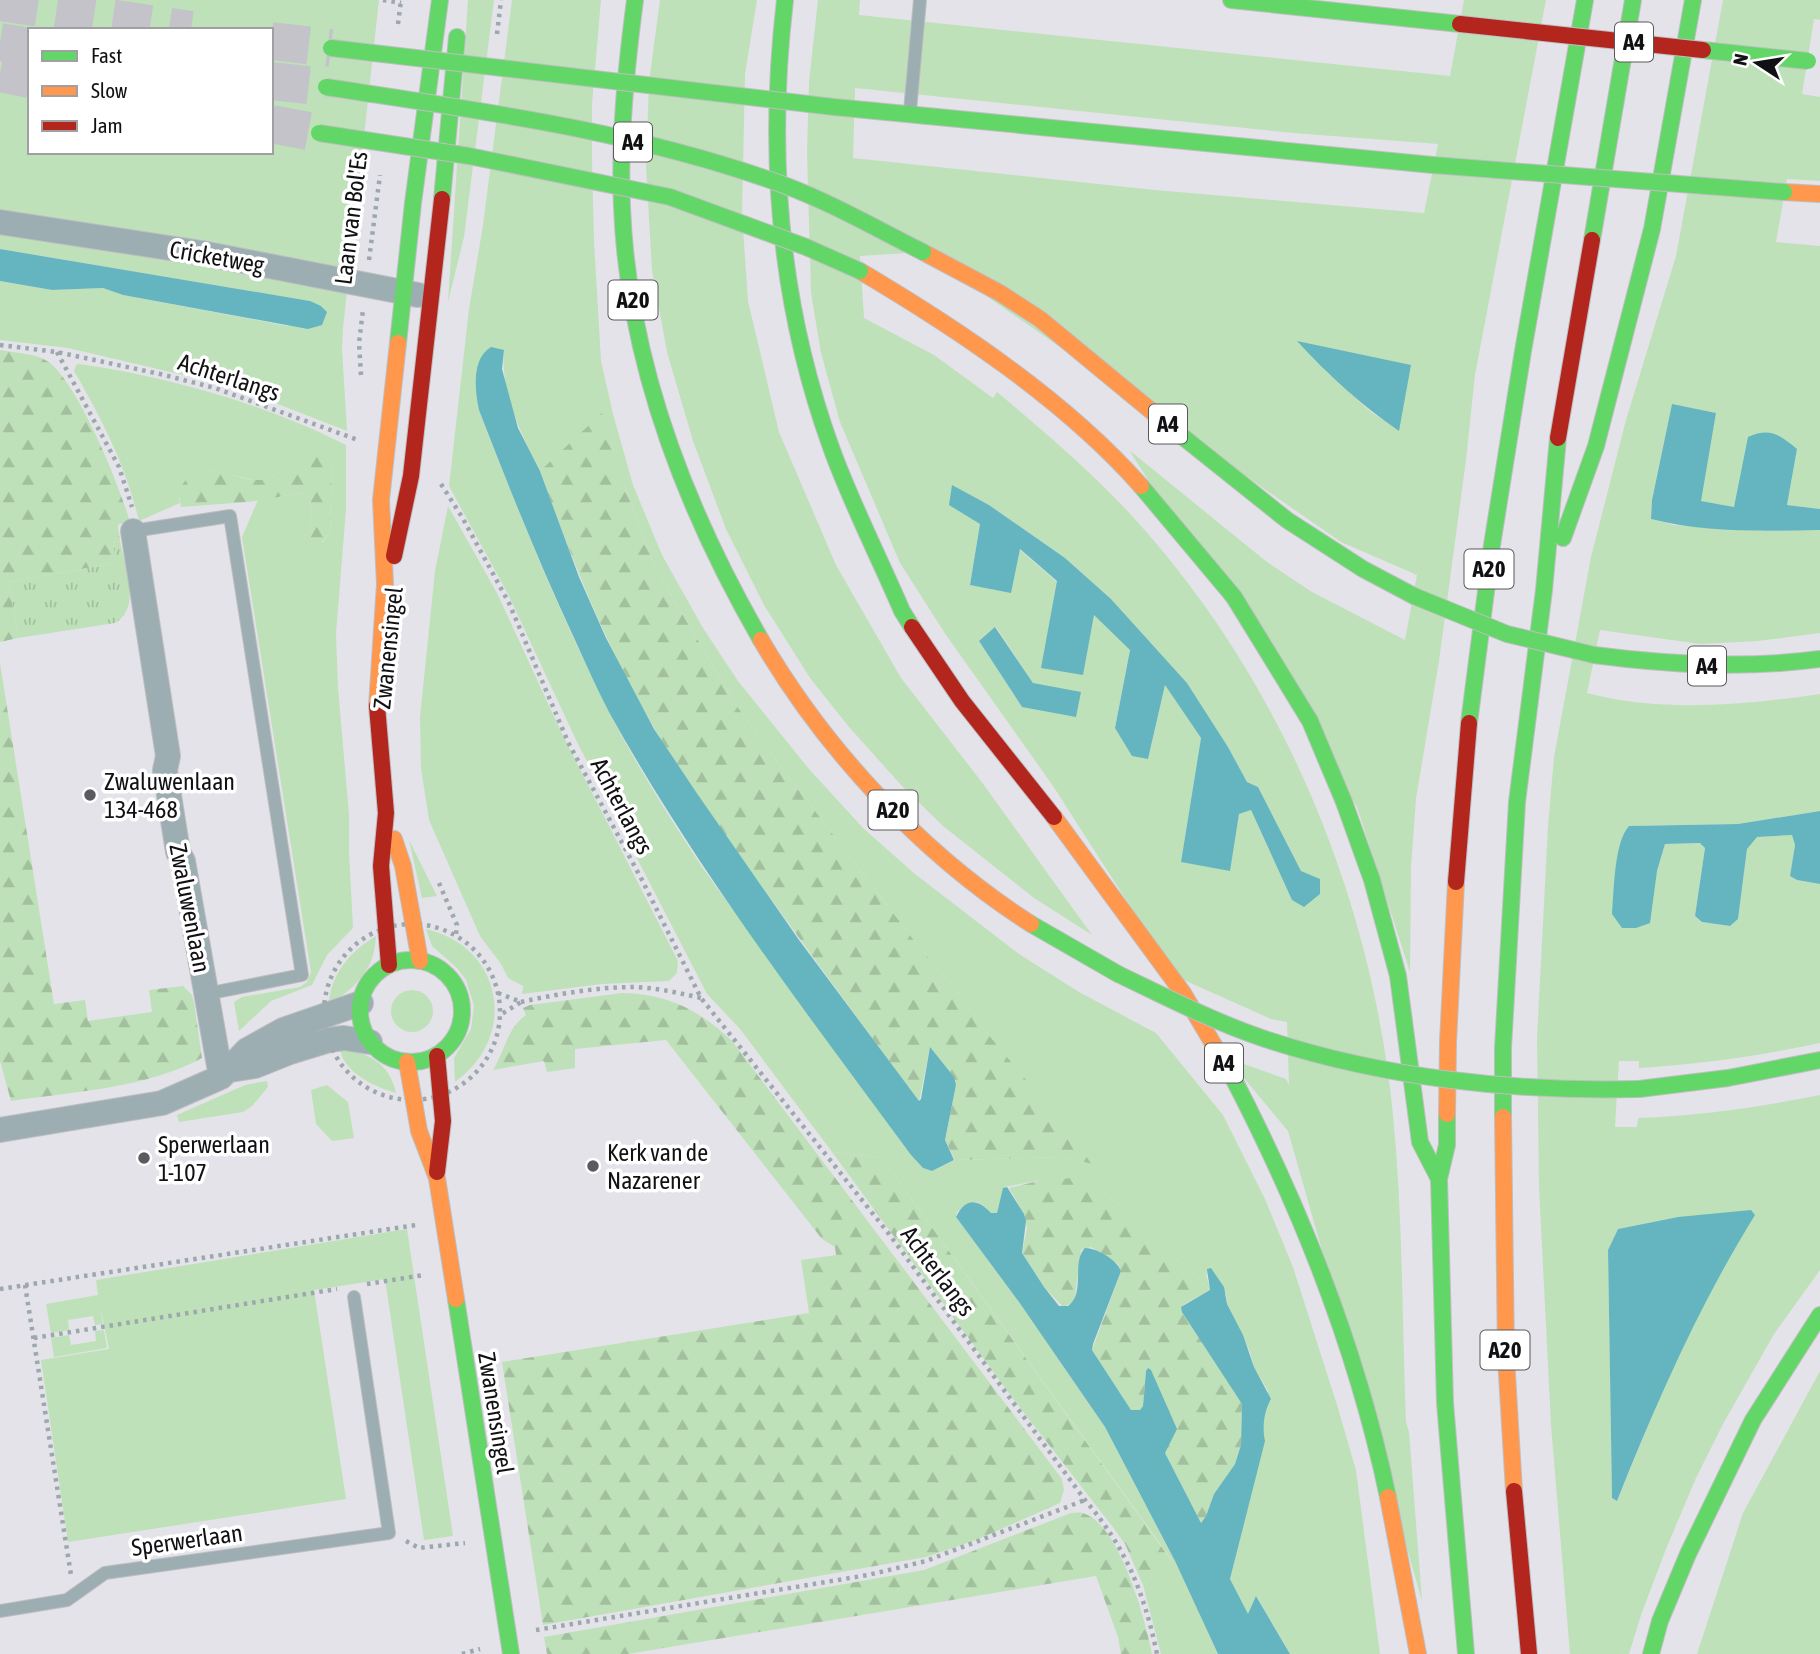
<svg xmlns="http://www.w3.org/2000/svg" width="1820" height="1654" font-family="'Asap Condensed',sans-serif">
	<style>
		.green { fill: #bfe1b9; fill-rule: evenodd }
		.forest { fill: url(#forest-firs) }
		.park { fill: url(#park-tufts) }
		.water { fill: #65b5c0 }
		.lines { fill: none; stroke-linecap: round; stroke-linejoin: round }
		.highway-tunnel { stroke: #c4c3c9; stroke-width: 38; stroke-dasharray: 38 19; stroke-linecap: butt }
		.lane-casing { stroke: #bfbec2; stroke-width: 14 }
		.street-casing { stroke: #bfbec2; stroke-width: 26 }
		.fast-casing { stroke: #bfbec2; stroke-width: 18 }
		.slow-casing { stroke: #bfbec2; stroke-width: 18 }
		.jam-casing { stroke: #bfbec2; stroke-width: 18 }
		.path { stroke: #9ca8ad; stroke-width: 4.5; stroke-dasharray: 3.5 5; stroke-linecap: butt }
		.lane { stroke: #9daeb3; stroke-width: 12 }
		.street { stroke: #9daeb3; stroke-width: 24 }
		.fast { stroke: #63d668; stroke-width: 16 }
		.slow { stroke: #ff974d; stroke-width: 16 }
		.jam { stroke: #b3261e; stroke-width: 16 }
		.fast-bridge-casing { stroke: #bfbec2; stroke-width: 18; stroke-linecap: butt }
		.jam-bridge-casing { stroke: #bfbec2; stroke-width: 18; stroke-linecap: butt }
		.fast-bridge { stroke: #63d668; stroke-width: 16 }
		.jam-bridge { stroke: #b3261e; stroke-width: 16 }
		.poi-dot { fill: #5b5a5e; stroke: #fff; stroke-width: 2.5 }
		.labels { text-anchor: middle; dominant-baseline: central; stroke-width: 7; stroke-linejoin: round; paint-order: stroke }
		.shield { fill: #fff; stroke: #58585a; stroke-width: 2 }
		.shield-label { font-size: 23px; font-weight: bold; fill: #111013 }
		.street-label { font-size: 24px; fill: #111013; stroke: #fff }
		.poi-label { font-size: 24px; fill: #111013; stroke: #fff; text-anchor: start }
	</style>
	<defs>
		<pattern id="forest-firs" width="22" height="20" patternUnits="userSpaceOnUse" patternTransform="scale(1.75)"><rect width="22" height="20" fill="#bfe1b9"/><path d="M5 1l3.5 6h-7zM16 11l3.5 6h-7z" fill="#a3c09e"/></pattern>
		<pattern id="park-tufts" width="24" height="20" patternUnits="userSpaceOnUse" patternTransform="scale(1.75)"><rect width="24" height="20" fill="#bfe1b9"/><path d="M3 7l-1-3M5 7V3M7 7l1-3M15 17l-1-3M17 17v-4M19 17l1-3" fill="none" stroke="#a3c09e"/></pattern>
	</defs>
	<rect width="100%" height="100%" fill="#e4e3e9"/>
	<path class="green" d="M 0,0 L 379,0 L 343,328 L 342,349 L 347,431 L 247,392 L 213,382 L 68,348 L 0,340 L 0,281 L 52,290 L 103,288 L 123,295 L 288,326 L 310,301 L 0,249 ZM 30,30 L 271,30 L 271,152 L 30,152 Z
		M 468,0 L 494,0 L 464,237 L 448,302 Z
		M 512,0 L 601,0 L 592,104 L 592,160 L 594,241 L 601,361 L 613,414 L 633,485 L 662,555 L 703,628 L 738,681 L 809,769 L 863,828 L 915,874 L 1019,954 L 1079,992 L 1156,1033 L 1223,1115 L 1265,1199 L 1293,1267 L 1337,1405 L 1356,1470 L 1380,1654 L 1290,1654 L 1257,1597 L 1248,1615 L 1230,1579 L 1264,1441 L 1262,1431 L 1268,1391 L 1254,1367 L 1250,1352 L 1227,1304 L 1226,1294 L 1206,1273 L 1210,1290 L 1103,1190 L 1043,1180 L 1004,1187 L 997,1213 L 991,1213 C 977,1198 974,1199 957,1212 L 956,1217 L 1019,1302 L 1105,1427 L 1175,1561 L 1218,1654 L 1161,1654 L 1143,1585 L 1171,1559 L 882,1158 L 832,1152 L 740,1029 L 707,994 L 576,740 L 508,594 L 449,486 L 469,309 L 483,225 ZM 504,350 C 500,392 521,434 540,471 L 602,414 L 631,504 L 656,569 L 736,705 L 776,760 L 913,939 L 962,997 L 982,1027 L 1095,1164 L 1063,1157 L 955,1160 L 932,1171 L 923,1168 L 911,1155 L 702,867 C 668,815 634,762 607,707 C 558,611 518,511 479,410 Z
		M 660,0 L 757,0 L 745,74 L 742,214 L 748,301 L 779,432 L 836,565 L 901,678 L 981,781 L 1092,935 L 1034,898 L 943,826 L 901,785 L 849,727 L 810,678 L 764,605 L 726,529 L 693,441 L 667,352 L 652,270 L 646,167 L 649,82 Z
		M 818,0 L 860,0 L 859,15 L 1450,76 L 1464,0 L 1546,0 L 1475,375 L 1466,460 L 1439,661 L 1416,799 L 1411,867 L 1410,972 L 1357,807 L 1129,450 L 1267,562 L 1312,592 L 1405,640 L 1417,575 L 1341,542 L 923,252 L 860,256 L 864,318 L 934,355 L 993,398 L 997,392 C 1039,427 1080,462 1118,501 C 1276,666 1371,889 1393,1115 C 1403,1217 1402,1320 1406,1422 L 1409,1432 L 1422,1601 L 1288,1131 L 1227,1058 L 1286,1079 L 1289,1085 L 1287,1022 L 1271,1019 L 1175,976 L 1053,786 L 946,635 L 900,563 L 840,422 L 821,353 L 811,293 L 807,152 L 809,82 ZM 855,88 L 1293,133 L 1438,144 L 1424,213 L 1155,190 L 853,158 ZM 1319,365 L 1399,430 L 1371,412 ZM 953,486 L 989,505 L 1065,558 L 1111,599 L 1187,683 L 1228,747 L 1247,782 L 1258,787 L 1301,871 L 1292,900 L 1251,810 L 1239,814 L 1181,862 L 1201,738 L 1165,685 L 1148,759 L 1115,728 L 1130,649 L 1094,614 L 1019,549 L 970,585 L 980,524 ZM 996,627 L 1033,683 L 1022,707 L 979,641 Z
		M 1723,0 L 1820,0 L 1820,20 L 1814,19 L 1802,94 L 1820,97 L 1820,181 L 1787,179 L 1776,242 L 1820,246 L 1820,509 L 1787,505 L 1797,449 L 1736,502 L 1734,507 L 1700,501 L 1716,413 L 1672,405 L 1652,500 L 1651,519 L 1674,525 L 1761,531 L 1820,530 L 1820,633 L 1758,641 L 1700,644 L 1600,630 L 1587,693 C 1663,713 1743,705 1820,694 L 1820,811 L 1738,824 L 1629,826 L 1657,871 L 1665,844 L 1701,843 L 1705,848 L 1695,916 L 1702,922 L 1730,926 L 1738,919 L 1747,849 L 1756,837 L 1792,835 L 1795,845 L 1790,876 L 1797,880 L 1820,884 L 1820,1043 C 1760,1056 1701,1064 1639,1068 L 1639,1061 L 1619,1061 L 1615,1127 L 1637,1127 L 1638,1118 C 1700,1116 1759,1107 1820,1095 L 1820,1270 L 1774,1334 L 1723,1424 L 1696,1478 L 1666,1549 L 1641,1615 L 1629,1654 L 1570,1654 L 1551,1425 L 1539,1187 L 1537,1038 L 1548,826 L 1554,757 L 1591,557 L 1626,420 L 1676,256 ZM 1678,1217 L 1727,1260 L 1675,1360 L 1617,1501 L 1612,1498 L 1608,1250 L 1618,1229 Z
		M 79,364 C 166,376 268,405 346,445 L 346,509 L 336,634 L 338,688 L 349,814 L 349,852 L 353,928 L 327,955 L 312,985 L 271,1001 L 239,1031 L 234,1002 L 242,997 L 300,987 L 307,982 L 311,972 L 242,537 L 258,500 L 302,493 L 311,498 L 310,529 L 322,543 L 330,533 L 332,461 L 292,459 L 270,480 L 253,480 L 212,470 L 179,498 L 180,503 L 139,521 C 126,466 102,419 74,371 L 76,365 Z
		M 448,506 L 497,593 L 563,736 L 678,961 L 677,973 L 669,981 L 602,984 L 522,994 L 523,986 L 508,978 L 501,964 L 480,936 L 429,820 L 421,768 L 420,717 L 435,571 Z
		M 409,840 L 437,896 L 422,898 Z
		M 426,929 C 503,947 519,1036 455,1082 L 454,1058 L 471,1029 L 474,1006 L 466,980 L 457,968 L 432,946 Z
		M 376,936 C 375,943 375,951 372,958 C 367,975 346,997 329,1002 C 332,972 351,951 376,936 Z
		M391 1011a21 21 0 1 1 42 0a21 21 0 1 1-42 0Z
		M 340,1048 C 368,1053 390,1063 396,1093 C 375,1087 342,1072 340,1048 Z
		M 267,1081 L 268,1087 L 252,1106 L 243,1112 L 179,1122 L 177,1115 L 245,1085 Z
		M 327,1085 L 348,1102 L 354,1138 L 332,1141 L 316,1124 L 311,1090 Z
		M 407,1229 L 453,1536 L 424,1540 L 385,1279 L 314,1290 L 346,1499 L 68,1542 L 41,1360 L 109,1349 L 101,1310 L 103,1324 L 95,1325 L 93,1316 L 68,1320 L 69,1330 L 51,1333 L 46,1304 L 98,1295 L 96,1280 Z
		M 104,1330 L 107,1348 L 54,1357 L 51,1338 L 69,1335 L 71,1345 L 96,1341 L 95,1331 Z
		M 1820,1371 L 1820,1654 L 1697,1654 L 1743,1513 Z"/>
	<path class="forest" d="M 0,350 C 14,353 35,353 47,361 C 77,380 120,486 130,522 L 119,524 L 118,527 L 120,541 L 113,543 L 116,563 L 9,582 L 18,638 L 0,642 Z
		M 602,413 L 631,504 L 656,569 L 736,705 L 776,760 L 913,939 L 962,997 L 982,1027 L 1097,1165 L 1063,1157 L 955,1160 L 945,1140 L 956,1085 L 930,1047 L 919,1102 C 859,1020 799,939 740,856 C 711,814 680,773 654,728 C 606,647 572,560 540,471 Z
		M 311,446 L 326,448 L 332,461 L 330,533 L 321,543 L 312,546 L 310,529 L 311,498 L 302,493 L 248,502 L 181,507 C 179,498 179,488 185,481 C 203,459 230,477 253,480 C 258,480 264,480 270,480 L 292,459 Z
		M 0,663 L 54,1004 L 85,1000 L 88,1021 L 152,1012 L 149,990 L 183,986 L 192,995 L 194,1003 L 202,1058 C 148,1088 72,1092 11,1101 L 0,1061 Z
		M 622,993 C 666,993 701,1011 732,1041 L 1062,1479 L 1064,1490 L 1060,1503 L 976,1540 L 926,1557 L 543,1625 L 502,1362 L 809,1313 L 801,1260 L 836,1255 L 835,1247 L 822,1239 L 666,1040 L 575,1049 L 575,1068 L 547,1072 L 544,1061 L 493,1070 C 505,1051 507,1028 526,1015 L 523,1008 L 530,1005 Z
		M 832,1152 L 882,1158 L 1171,1560 L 1143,1585 L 1125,1544 L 1112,1526 L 1014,1400 Z
		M 1073,1178 L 1103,1190 L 1210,1290 L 1183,1305 L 1242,1404 L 1241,1445 L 1235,1464 L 1214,1494 L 1206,1516 L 1201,1523 L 1165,1453 L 1146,1371 L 1143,1406 L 1140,1410 L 1131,1410 L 1092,1350 L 1121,1271 L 1118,1264 L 1091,1247 L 1081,1250 L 1075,1297 L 1072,1303 L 1063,1307 L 1044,1287 L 1022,1253 L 1027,1228 L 1024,1214 L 1009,1188 L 1043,1180 Z
		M 1071,1513 C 1075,1513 1079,1512 1082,1513 C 1119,1521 1146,1622 1152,1654 L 1121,1654 L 1118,1637 L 1096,1576 L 628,1654 L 547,1654 L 544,1637 L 924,1570 Z"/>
	<path class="park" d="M 120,541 C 125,566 142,608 115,623 L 18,638 L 9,582 L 116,563 L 113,543 Z"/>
	<path class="water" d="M 0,249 L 310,301 L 321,306 L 327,312 L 322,325 L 308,329 L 123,295 L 103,288 L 52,290 L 0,281 Z
		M 1297,341 L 1411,365 L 1399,431 C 1361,405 1328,375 1297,341 Z
		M 491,347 L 504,350 L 502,369 L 518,428 L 540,471 L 579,577 L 606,638 L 654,729 L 696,792 L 799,940 L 919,1101 L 921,1099 L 930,1047 L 954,1077 L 956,1085 L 945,1140 L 954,1160 L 932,1171 L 923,1168 L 911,1155 C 805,1011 696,869 609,712 C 597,689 586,664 575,640 C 540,565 509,488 479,410 C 475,391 471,359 491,347 Z
		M 1672,404 L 1716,413 L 1701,501 L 1734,507 L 1748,437 C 1770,427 1780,435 1797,449 L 1787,505 L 1820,509 L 1820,530 C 1764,531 1706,533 1651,519 L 1652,500 Z
		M 952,485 L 989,505 L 1065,558 L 1111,599 L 1187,683 L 1228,747 L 1247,782 L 1258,787 L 1301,871 L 1320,879 L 1320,894 L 1304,907 L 1292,900 L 1251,810 L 1239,814 L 1230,871 L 1181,862 L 1201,738 L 1165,685 L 1148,759 L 1132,756 L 1115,728 L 1130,650 L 1094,615 L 1083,675 L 1041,668 L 1057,581 L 1020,549 L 1011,593 L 970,585 L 980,524 L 949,505 Z
		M 995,627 L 1033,683 L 1081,692 L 1076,717 L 1022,707 L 979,641 Z
		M 1820,811 L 1820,884 L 1797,880 L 1790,876 L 1795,845 L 1792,835 L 1757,837 L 1747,849 L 1738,919 L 1730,926 L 1702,922 L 1695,916 L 1705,848 L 1700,843 L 1665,844 L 1657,871 L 1650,923 L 1636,928 L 1622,928 L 1612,914 C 1614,892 1614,842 1629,826 L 1738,824 Z
		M 1007,1187 L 1024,1214 L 1026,1221 L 1022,1253 L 1044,1287 L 1059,1306 L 1068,1306 C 1086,1293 1071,1262 1085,1248 C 1097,1248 1117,1260 1121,1271 L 1093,1344 L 1092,1350 L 1131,1410 L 1140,1410 L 1143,1406 L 1146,1371 L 1148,1368 L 1151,1370 L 1177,1429 L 1165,1453 L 1201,1523 L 1206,1516 L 1214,1494 L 1235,1464 L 1241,1445 L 1242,1404 L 1182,1312 L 1181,1307 L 1210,1290 L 1207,1269 L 1211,1268 L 1224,1287 L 1227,1304 L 1243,1335 L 1254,1367 L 1271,1399 C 1264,1411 1262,1428 1265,1441 L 1230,1579 L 1248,1614 L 1256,1596 L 1290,1654 L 1218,1654 L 1175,1561 L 1105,1427 L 1019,1302 L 956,1217 C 966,1197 978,1199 991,1213 L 997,1213 L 1003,1188 Z
		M 1751,1210 L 1755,1215 C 1698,1307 1657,1401 1617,1501 L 1612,1498 L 1608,1250 L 1618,1229 L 1678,1217 Z"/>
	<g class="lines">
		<path class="highway-tunnel" d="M 0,2 L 191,30
			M 271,41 L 331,48
			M 0,42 L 30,47
			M 0,73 L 30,79
			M 271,81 L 326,87
			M 271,124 L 319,133"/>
		<g class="lane-casing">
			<path id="lane" d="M 910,111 L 920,0
				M 133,531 L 230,516 L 302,975 L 206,994
				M 0,1611 L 67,1600 L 105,1573 L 389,1533 L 354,1297"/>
		</g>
		<g class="street-casing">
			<path id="street" d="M 0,222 L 202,253 L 418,295
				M 133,531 L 168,756 L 165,770 L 178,852 L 183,861 L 221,1077
				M 230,1070 L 255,1066 L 290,1052 L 329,1040 L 344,1038 L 370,1042
				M 0,1130 L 162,1103 L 221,1077 L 247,1050 L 283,1030 L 361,1003"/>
		</g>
		<g class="fast-casing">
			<path id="fast" d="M 635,0 C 626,69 619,138 622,207 C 628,361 685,508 761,640
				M 785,0 C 767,153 779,305 832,450 C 852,505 879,557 902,611 L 912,627
				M 1231,0 L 1460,24
				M 834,107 L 1433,165
				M 442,199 L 457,37
				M 1592,240 L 1633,0
				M 398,343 L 413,203 L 440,0
				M 1178,433 L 1287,520 L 1363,569 L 1414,596
				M 1141,486 L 1234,597 L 1310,721 L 1344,802 L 1372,880 L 1398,976 L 1420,1142 L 1439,1179
				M 1563,538 L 1596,446 L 1652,229 L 1693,0
				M 1594,655 C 1670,665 1744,669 1820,659
				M 1469,723 L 1492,545 L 1523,351 L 1585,0
				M 1031,924 L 1118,974
				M360 1011a51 51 0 1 1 102 0a51 51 0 1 1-102 0Z
				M 1231,1074 C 1301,1208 1357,1349 1388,1497
				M 1639,1089 L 1728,1078 L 1820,1060
				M 1447,1114 L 1447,1145 L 1439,1179 L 1445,1403 L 1466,1654
				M 1503,1117 L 1503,1048 L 1517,802 L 1544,590 L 1558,438
				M 456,1299 L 511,1654
				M 1651,1654 L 1660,1621 L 1688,1554 L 1753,1420 L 1820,1315"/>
		</g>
		<g class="slow-casing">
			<path id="slow" d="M 1784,192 L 1820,194
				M 923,252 L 1000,293 L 1040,319 L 1178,433
				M 860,271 C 958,329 1066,401 1141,486
				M 761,640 C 826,751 923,855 1031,924
				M 377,706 L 385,584 L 381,500 L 398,343
				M 1054,817 L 1183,993 L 1231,1074
				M 394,839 L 403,866 L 420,961
				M 407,1062 L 419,1131 L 437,1178 L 456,1299
				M 1447,1114 L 1448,1042 L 1456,882
				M 1503,1117 L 1506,1358 L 1514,1491
				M 1388,1497 L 1418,1654"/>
		</g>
		<g class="jam-casing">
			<path id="jam" d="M 1558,438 L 1592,240
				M 394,556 L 411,476 L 442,199
				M 912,627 L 962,701 L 1054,817
				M 377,706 L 386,813 L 381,866 L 389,965
				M 1456,882 L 1469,723
				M 437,1056 L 443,1121 L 437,1172
				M 1514,1491 L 1529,1654"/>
		</g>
		<path class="path" d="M 383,0 L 401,3
			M 398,24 L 401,0
			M 497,34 L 501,0
			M 369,260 L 380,175
			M 0,345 L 57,352 L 160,374 L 215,388 L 358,440
			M 57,352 L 119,467 L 132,507
			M 361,375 L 359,343 L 363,310
			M 441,484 L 462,517 L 509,603 L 568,742 L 642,880 L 701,998 L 889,1234 L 1085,1500 C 1126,1548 1144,1592 1157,1654
			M 439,883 L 457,925 L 456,935
			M324 1012a88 88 0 1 1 176 0a88 88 0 1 1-176 0Z
			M 498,993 L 521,1002 L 500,1015
			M 521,1002 C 557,994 598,987 635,987 C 658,988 679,993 701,998
			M 367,1284 L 424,1275
			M 25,1285 L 71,1575
			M 0,1289 L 416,1225
			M 34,1338 L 337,1289
			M 406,1541 L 419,1548 L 465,1543
			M 536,1630 L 868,1575 L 926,1561 L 1085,1500
			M 462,1654 L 480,1649"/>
		<use href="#lane" class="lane"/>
		<use href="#street" class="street"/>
		<use href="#fast" class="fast"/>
		<use href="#slow" class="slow"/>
		<use href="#jam" class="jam"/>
		<g class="fast-bridge-casing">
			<path id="fast-bridge" d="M 331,48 L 834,107
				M 1703,50 L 1808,61
				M 326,87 C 480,111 637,131 784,185 C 832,203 877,229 923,252
				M 319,133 L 469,156 L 670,197 L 806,247 L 860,271
				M 1433,165 L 1784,192
				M 1414,596 L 1507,634 L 1594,655
				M 1118,974 C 1166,997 1214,1022 1265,1039 C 1383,1078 1514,1092 1639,1089"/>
		</g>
		<g class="jam-bridge-casing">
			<path id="jam-bridge" d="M 1460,24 L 1703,50"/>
		</g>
		<use href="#fast-bridge" class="fast-bridge"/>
		<use href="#jam-bridge" class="jam-bridge"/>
	</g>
	<g class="poi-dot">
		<circle cx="90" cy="795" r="7"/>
		<circle cx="144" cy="1158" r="7"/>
		<circle cx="593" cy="1166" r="7"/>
	</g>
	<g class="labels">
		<g class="shield">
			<rect x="1615" y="22.5" width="38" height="39" rx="5"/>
			<rect x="614" y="122.5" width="38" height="39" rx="5"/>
			<rect x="608.5" y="280.5" width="49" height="39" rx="5"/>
			<rect x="1149" y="404.5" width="38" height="39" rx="5"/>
			<rect x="1464.5" y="549.5" width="49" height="39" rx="5"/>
			<rect x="1688" y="646.5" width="38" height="39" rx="5"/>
			<rect x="868.5" y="790.5" width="49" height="39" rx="5"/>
			<rect x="1205" y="1043.5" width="38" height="39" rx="5"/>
			<rect x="1480.5" y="1330.5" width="49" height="39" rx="5"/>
		</g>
		<g class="shield-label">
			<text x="1634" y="42">A4</text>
			<text x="633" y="142">A4</text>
			<text x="633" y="300">A20</text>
			<text x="1168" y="424">A4</text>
			<text x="1489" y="569">A20</text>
			<text x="1707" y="666">A4</text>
			<text x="893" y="810">A20</text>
			<text x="1224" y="1063">A4</text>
			<text x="1505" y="1350">A20</text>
		</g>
		<g class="street-label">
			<text transform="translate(351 218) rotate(-83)">Laan van Bol'Es</text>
			<text transform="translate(217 257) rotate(10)">Cricketweg</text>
			<text transform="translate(229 377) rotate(18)">Achterlangs</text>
			<text transform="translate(388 648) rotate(-84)">Zwanensingel</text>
			<text transform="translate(622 806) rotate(62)">Achterlangs</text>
			<text transform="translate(190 908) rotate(79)">Zwaluwenlaan</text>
			<text transform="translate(938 1271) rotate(53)">Achterlangs</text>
			<text transform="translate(496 1413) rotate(81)">Zwanensingel</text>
			<text transform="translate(187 1540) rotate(-8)">Sperwerlaan</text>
		</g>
		<g class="poi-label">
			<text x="104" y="781">Zwaluwenlaan<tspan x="104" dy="28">134-468</tspan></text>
			<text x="158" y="1144">Sperwerlaan<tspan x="158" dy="28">1-107</tspan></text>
			<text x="607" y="1152">Kerk van de<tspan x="607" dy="28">Nazarener</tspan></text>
		</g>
	</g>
	<rect x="28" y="28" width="245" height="126" fill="#ffffff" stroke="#a09fa1" stroke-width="2"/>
	<rect x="42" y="51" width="35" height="10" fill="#63d668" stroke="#a09fa1" stroke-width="2"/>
	<text x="91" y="63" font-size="21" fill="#111013">Fast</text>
	<rect x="42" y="86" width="35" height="10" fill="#ff974d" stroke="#a09fa1" stroke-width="2"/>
	<text x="91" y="98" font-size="21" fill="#111013">Slow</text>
	<rect x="42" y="121" width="35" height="10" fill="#b3261e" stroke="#a09fa1" stroke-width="2"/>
	<text x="91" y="133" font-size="21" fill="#111013">Jam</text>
	<g transform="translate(1757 63) rotate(282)" stroke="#ffffff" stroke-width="5" paint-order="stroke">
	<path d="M0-5L12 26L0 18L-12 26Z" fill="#111013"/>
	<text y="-10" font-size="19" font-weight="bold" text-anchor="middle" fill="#111013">N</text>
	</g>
</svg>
